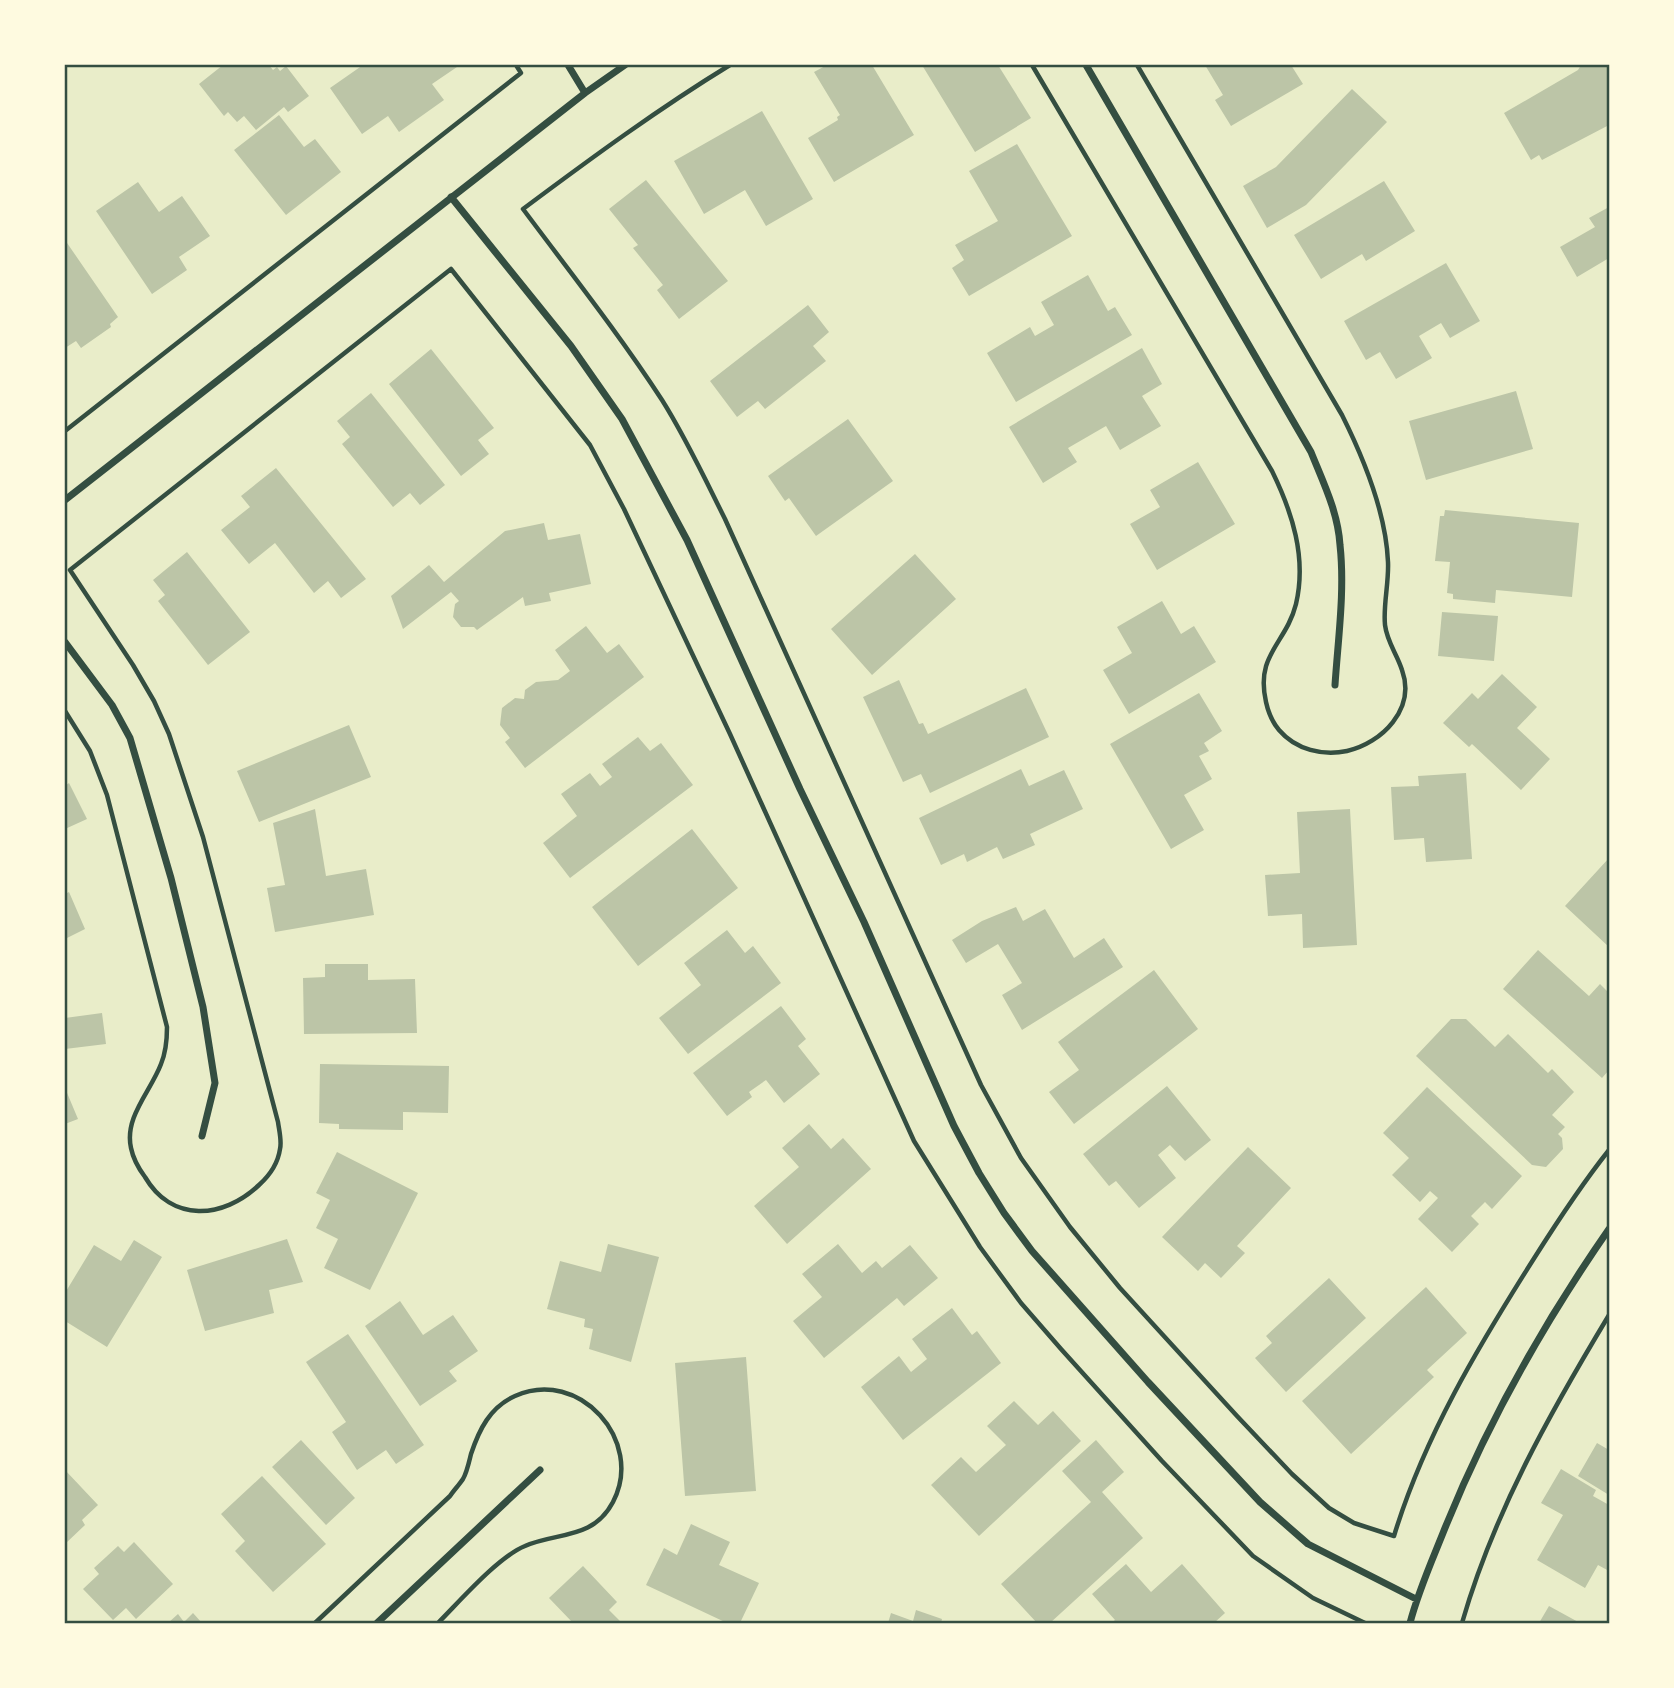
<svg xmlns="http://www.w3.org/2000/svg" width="1674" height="1688" font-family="'Open Sans',sans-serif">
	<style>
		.building { fill: #bcc5a7 }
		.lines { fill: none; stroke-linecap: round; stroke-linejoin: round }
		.path { stroke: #344e41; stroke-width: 4.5 }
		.minor { stroke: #344e41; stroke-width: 7 }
		.neatline { fill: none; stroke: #344e41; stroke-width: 2.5 }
	</style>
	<rect width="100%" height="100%" fill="#e9edc9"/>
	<path class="building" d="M 223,65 L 269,65 L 273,70 L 277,67 L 280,71 L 286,66 L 309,96 L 288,112 L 284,107 L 256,130 L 244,116 L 237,122 L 228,112 L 224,116 L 199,84 Z
		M 363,65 L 456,65 L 457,67 L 432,84 L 444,100 L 399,132 L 388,116 L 362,134 L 330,88 Z
		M 827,65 L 872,65 L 914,135 L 834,182 L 808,138 L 838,120 L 837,117 L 840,115 L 814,72 Z
		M 922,65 L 998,65 L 1031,118 L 975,152 Z
		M 1205,65 L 1291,65 L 1303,84 L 1231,126 L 1215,100 L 1223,95 Z
		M 1581,65 L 1609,65 L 1609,125 L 1542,160 L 1539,155 L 1531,160 L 1504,113 L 1578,70 Z
		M 1352,89 L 1387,122 L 1306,205 L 1267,228 L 1243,186 L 1276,167 Z
		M 762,111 L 813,199 L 766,226 L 745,190 L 704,214 L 674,161 Z
		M 279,115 L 304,147 L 315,139 L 341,172 L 286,215 L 234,150 Z
		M 1017,144 L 1072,236 L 969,296 L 952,268 L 964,260 L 955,245 L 998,221 L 969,171 Z
		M 646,180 L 728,281 L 679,319 L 657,290 L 663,285 L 633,248 L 638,245 L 609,209 Z
		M 1384,181 L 1415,231 L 1366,261 L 1362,254 L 1321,279 L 1294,235 Z
		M 138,182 L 159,212 L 182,196 L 210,236 L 179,257 L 187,270 L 152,294 L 96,211 Z
		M 1609,207 L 1609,258 L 1577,277 L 1560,247 L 1595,227 L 1589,218 Z
		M 65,240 L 118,317 L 110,324 L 111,327 L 81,348 L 76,341 L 65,348 Z
		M 1446,263 L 1480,321 L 1450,338 L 1441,323 L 1419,336 L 1432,358 L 1396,379 L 1380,352 L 1366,360 L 1344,321 Z
		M 1088,275 L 1108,311 L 1115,307 L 1132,335 L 1016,402 L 987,353 L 1030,327 L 1035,336 L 1054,325 L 1041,302 Z
		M 808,305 L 829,332 L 813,346 L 826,361 L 765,409 L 758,401 L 737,417 L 710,381 Z
		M 1142,348 L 1162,384 L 1142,396 L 1161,426 L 1120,450 L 1106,426 L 1068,448 L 1077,462 L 1043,483 L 1009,427 Z
		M 431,349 L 494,428 L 478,440 L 489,454 L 461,476 L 389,384 Z
		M 1516,391 L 1533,449 L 1426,480 L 1409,421 Z
		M 371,393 L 445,485 L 420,505 L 410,493 L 393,507 L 342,444 L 350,437 L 337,421 Z
		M 848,419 L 893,481 L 816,536 L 789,498 L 785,501 L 768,476 Z
		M 1198,462 L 1235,524 L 1157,570 L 1130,524 L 1160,507 L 1150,490 Z
		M 276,468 L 366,579 L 341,598 L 328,581 L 314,593 L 275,543 L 249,564 L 221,530 L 250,507 L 241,496 Z
		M 1445,510 L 1579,523 L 1572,597 L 1496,590 L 1495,603 L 1453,599 L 1453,594 L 1447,593 L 1450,562 L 1435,561 L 1440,516 L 1444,516 Z
		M 544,523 L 548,540 L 580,534 L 591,584 L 549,593 L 551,601 L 525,606 L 523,597 L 477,630 L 474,627 L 461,627 L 453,617 L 455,604 L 459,601 L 451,592 L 403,629 L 391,596 L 429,565 L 444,582 L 505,531 Z
		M 187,552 L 250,632 L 208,665 L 158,601 L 165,595 L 153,580 Z
		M 915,554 L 956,599 L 872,675 L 831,629 Z
		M 1162,601 L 1181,634 L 1194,626 L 1216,662 L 1129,714 L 1103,670 L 1132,653 L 1117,627 Z
		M 1442,612 L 1498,616 L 1494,661 L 1438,656 Z
		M 586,626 L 607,653 L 619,644 L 644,677 L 525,768 L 505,742 L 510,738 L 500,725 L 502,708 L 515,698 L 524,699 L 525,690 L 536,682 L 558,680 L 570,671 L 555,650 Z
		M 1502,674 L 1537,707 L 1517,728 L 1550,759 L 1521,790 L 1472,744 L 1469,747 L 1443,723 L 1472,693 L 1478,699 Z
		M 899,680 L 919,724 L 923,723 L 928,734 L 1026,688 L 1049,737 L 930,793 L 921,774 L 903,782 L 863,697 Z
		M 1199,693 L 1222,731 L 1204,743 L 1209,751 L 1199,756 L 1212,779 L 1184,795 L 1204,830 L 1171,849 L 1110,744 Z
		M 349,725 L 371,777 L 259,822 L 237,771 Z
		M 638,737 L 650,751 L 661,743 L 693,785 L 570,878 L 543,843 L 577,816 L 561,794 L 590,773 L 600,786 L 612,777 L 602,764 Z
		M 1021,769 L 1029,786 L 1064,770 L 1083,809 L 1030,834 L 1035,845 L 1003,859 L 997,847 L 967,862 L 964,854 L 941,865 L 919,818 Z
		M 1466,773 L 1472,859 L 1426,862 L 1424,838 L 1394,840 L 1391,787 L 1419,786 L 1418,776 Z
		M 69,783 L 87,819 L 65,829 L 65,786 Z
		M 315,809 L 326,876 L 366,869 L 374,915 L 275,932 L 267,888 L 285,885 L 273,823 Z
		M 1350,809 L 1357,945 L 1303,948 L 1302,914 L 1268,916 L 1265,875 L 1300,873 L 1297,812 Z
		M 692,829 L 738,888 L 638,966 L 592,907 Z
		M 1609,858 L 1609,947 L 1565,906 Z
		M 69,892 L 85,929 L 65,939 L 65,894 Z
		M 1016,907 L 1023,921 L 1045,909 L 1074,958 L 1104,938 L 1123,967 L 1022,1030 L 1002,995 L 1022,983 L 998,944 L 966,963 L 952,940 L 982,921 Z
		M 727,930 L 745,953 L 753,946 L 781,983 L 688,1054 L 659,1018 L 701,985 L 684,963 Z
		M 1538,950 L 1589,996 L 1600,984 L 1609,993 L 1609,1070 L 1602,1078 L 1503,989 Z
		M 325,964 L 368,964 L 368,980 L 415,979 L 417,1033 L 304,1034 L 303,978 L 325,977 Z
		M 1154,970 L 1198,1029 L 1074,1124 L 1049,1092 L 1079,1070 L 1058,1042 Z
		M 781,1006 L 806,1039 L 798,1046 L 820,1074 L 784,1103 L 766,1080 L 749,1092 L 752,1097 L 727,1116 L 693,1073 Z
		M 102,1013 L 106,1044 L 65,1049 L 65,1018 Z
		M 1451,1019 L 1466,1019 L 1495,1047 L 1508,1034 L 1548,1073 L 1552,1069 L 1574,1092 L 1552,1115 L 1565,1127 L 1558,1134 L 1562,1138 L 1563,1149 L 1546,1167 L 1532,1165 L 1416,1056 Z
		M 320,1064 L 449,1066 L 448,1113 L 403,1112 L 403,1130 L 339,1129 L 339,1124 L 319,1123 Z
		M 1167,1086 L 1211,1140 L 1185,1161 L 1170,1145 L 1158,1155 L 1176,1178 L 1139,1208 L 1116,1181 L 1109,1186 L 1083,1154 Z
		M 1427,1087 L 1522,1176 L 1492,1209 L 1485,1202 L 1471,1216 L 1479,1224 L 1452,1252 L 1418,1219 L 1438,1198 L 1430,1191 L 1420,1202 L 1392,1175 L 1409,1158 L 1383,1133 Z
		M 65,1088 L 78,1119 L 65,1124 Z
		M 809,1124 L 831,1149 L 843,1138 L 871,1169 L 787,1244 L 754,1206 L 799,1167 L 782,1148 Z
		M 1248,1147 L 1291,1188 L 1237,1246 L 1245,1253 L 1221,1278 L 1205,1263 L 1198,1271 L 1162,1237 Z
		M 337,1152 L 418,1193 L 370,1290 L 324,1268 L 338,1239 L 316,1228 L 330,1200 L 316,1193 Z
		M 287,1239 L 303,1282 L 269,1290 L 274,1313 L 205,1331 L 187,1270 Z
		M 134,1240 L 162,1257 L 107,1347 L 65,1321 L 65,1293 L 94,1245 L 121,1261 Z
		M 608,1244 L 659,1257 L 631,1362 L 589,1349 L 593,1329 L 584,1327 L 585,1319 L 547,1309 L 560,1261 L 601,1272 Z
		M 838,1244 L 862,1273 L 876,1261 L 882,1268 L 910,1245 L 938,1278 L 904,1306 L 897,1298 L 824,1358 L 793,1321 L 822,1297 L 802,1274 Z
		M 1329,1278 L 1366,1318 L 1286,1392 L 1255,1358 L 1272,1343 L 1266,1336 Z
		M 1426,1287 L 1467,1333 L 1427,1370 L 1434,1377 L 1351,1454 L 1302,1401 Z
		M 400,1301 L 423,1335 L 453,1315 L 478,1351 L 449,1371 L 457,1381 L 420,1406 L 365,1326 Z
		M 952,1308 L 972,1335 L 977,1331 L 1001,1363 L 903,1440 L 861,1387 L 899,1356 L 911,1372 L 927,1359 L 912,1339 Z
		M 348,1334 L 424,1445 L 396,1464 L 386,1450 L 357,1470 L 332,1432 L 346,1422 L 306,1362 Z
		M 746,1357 L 756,1491 L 685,1496 L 675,1363 Z
		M 1014,1401 L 1038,1425 L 1053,1411 L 1081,1441 L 979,1536 L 931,1485 L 961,1457 L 976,1472 L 1006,1445 L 987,1426 Z
		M 301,1440 L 355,1498 L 326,1525 L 272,1467 Z
		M 1096,1440 L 1124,1472 L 1102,1492 L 1143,1538 L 1050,1623 L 1037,1623 L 1001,1584 L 1091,1502 L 1062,1471 Z
		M 1597,1443 L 1609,1450 L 1609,1495 L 1578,1476 Z
		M 1561,1469 L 1596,1490 L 1593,1496 L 1609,1505 L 1609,1571 L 1598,1565 L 1585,1588 L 1537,1560 L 1563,1515 L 1541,1503 Z
		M 65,1470 L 98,1505 L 82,1520 L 85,1525 L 65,1544 Z
		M 262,1476 L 326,1544 L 273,1592 L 235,1551 L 245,1541 L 221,1514 Z
		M 691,1524 L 730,1542 L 719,1565 L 759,1583 L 740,1623 L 727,1623 L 646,1585 L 664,1548 L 677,1555 Z
		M 134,1542 L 173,1584 L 136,1619 L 126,1608 L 113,1620 L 83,1589 L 99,1574 L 94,1568 L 118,1546 L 124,1552 Z
		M 1126,1564 L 1151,1592 L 1182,1564 L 1225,1613 L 1214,1623 L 1111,1623 L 1115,1620 L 1092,1594 Z
		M 583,1566 L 617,1602 L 609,1610 L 622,1623 L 573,1623 L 549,1598 Z
		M 1549,1606 L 1580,1623 L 1539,1623 Z
		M 916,1610 L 942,1619 L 941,1623 L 888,1623 L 891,1613 L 913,1621 Z
		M 193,1613 L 202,1623 L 168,1623 L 178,1614 L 184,1622 Z"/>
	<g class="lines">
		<path class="path" d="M 730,65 C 658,109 590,159 523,209 C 570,272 619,334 662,400 C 686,438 705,479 725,519 L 981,1085 L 1021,1158 L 1070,1227 L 1120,1288 L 1237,1416 L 1292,1474 L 1329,1508 L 1354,1523 L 1394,1536 C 1424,1437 1478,1347 1533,1260 C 1557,1222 1581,1185 1609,1150
			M 1032,65 L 1272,471 C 1292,512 1307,557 1296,604 C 1286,644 1255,654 1266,702 C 1268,711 1273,723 1279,730 C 1296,750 1323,756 1347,751 C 1382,743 1416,709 1402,670 C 1397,654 1387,642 1385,625 C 1383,605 1389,583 1388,562 C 1386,512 1364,459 1342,415 L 1137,65
			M 65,431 L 521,73 L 516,65
			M 65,711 L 90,751 L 107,795 L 167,1027 C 167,1039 166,1052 161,1064 C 151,1091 124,1117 131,1148 C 133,1158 139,1169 145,1177 C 172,1223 223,1219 259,1185 C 269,1176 278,1163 280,1149 C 282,1141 279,1130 278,1122 L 203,837 L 169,734 L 154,701 L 133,665 L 70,570 L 451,269 L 590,445 L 624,509 L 730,734 L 914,1141 L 980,1247 L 1021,1303 L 1061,1349 L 1162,1461 L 1253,1556 L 1313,1598 L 1365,1623
			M 315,1623 L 450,1496 C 454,1490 459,1485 463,1479 C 467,1472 469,1462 471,1454 C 479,1430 490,1407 515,1396 C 579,1367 645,1441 613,1502 C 593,1540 557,1532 525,1546 C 498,1557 460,1601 438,1623
			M 1462,1623 C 1494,1512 1550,1413 1609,1315"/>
		<path class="minor" d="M 568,65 L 585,93
			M 1086,65 L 1311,452 C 1323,482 1338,512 1340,545 C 1345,591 1338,639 1335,685
			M 451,197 L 571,346 L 622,419 L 687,540 L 800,789 L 864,922 L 954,1126 L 979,1173 L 1004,1213 L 1032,1251 L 1148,1382 L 1260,1502 L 1308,1544 L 1416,1599
			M 65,500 L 585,93 L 625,65
			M 65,642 L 112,705 L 130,738 L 171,878 L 203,1007 L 215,1083 L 202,1136
			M 377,1623 L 540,1470
			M 1410,1623 C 1418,1592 1431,1563 1443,1533 C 1486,1425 1543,1324 1609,1229"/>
	</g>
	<rect width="1674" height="1688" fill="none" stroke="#fefae0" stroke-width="133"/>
	<rect x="66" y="66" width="1542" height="1556" class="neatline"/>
</svg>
